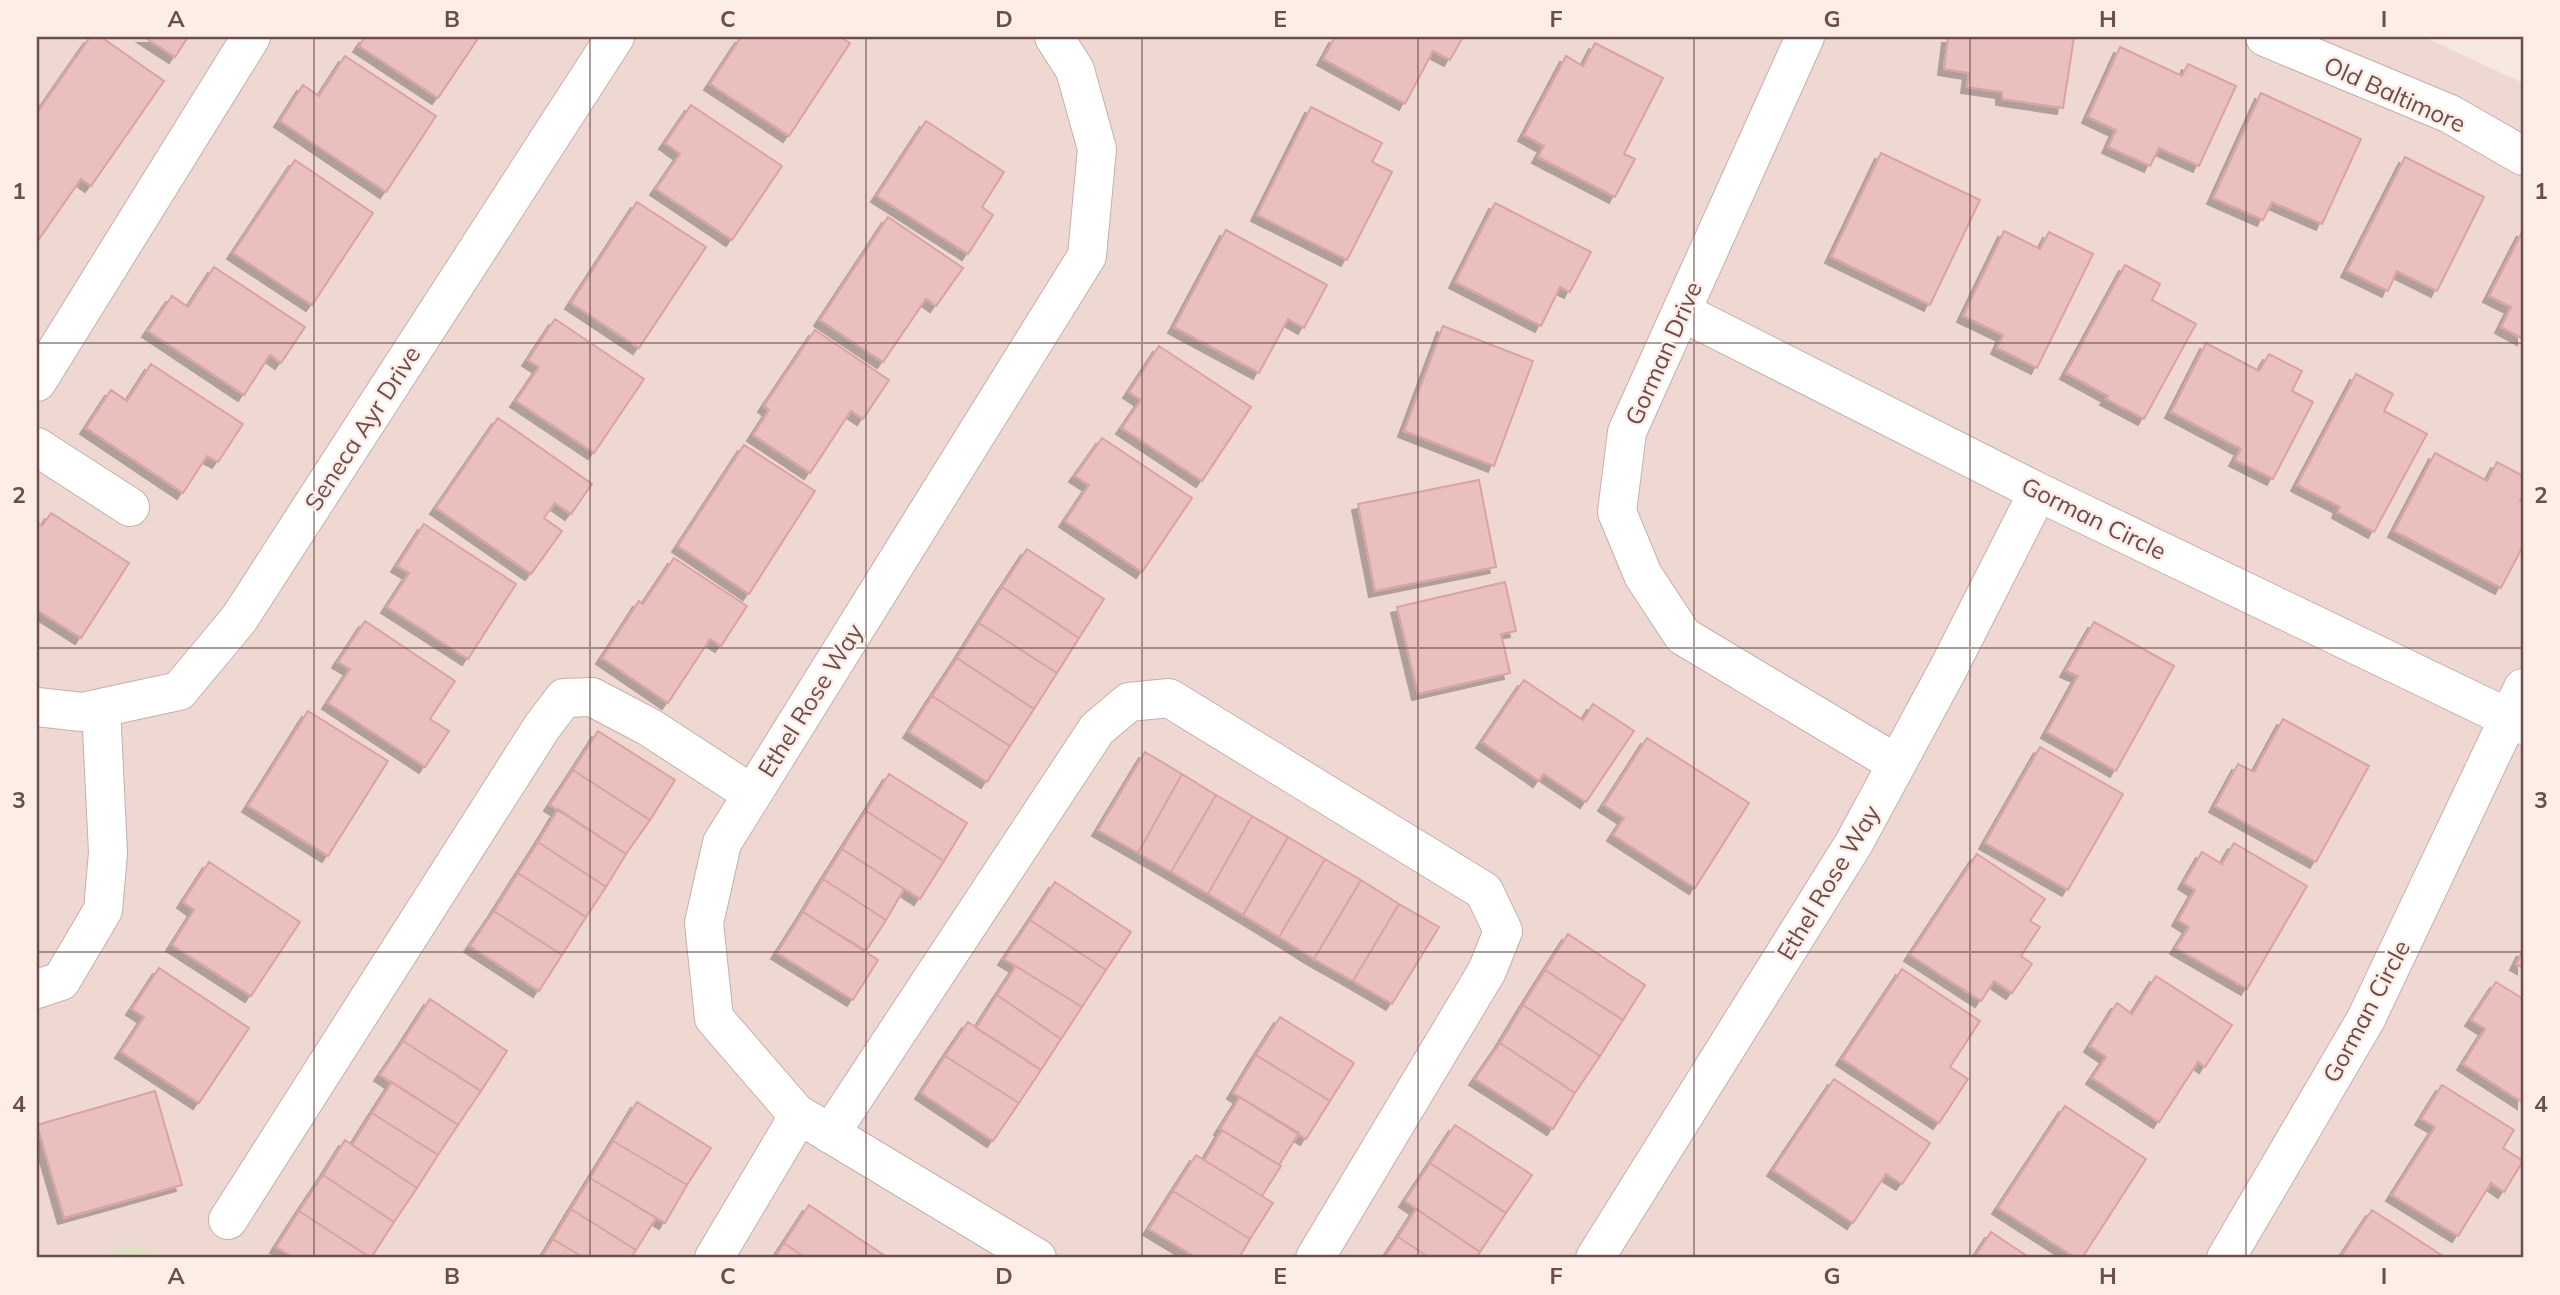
<svg xmlns="http://www.w3.org/2000/svg" width="2560" height="1295" font-family="Mulish,sans-serif">
	<style>
		.residential { fill: #efd8d2 }
		.green { fill: #dbe3c3 }
		.building { fill: #eac0be; stroke: #daa3a0; stroke-width: 2; filter: url(#shadow) }
		.lines { fill: none; stroke-linecap: round; stroke-linejoin: round }
		.minor-casing { stroke: #c7aeab; stroke-width: 40 }
		.minor { stroke: #fff; stroke-width: 38 }
		.grid { fill: none; stroke: #6c4d4c; stroke-width: 2; stroke-opacity: 0.55 }
		.labels { text-anchor: middle; dominant-baseline: central; stroke-width: 5; stroke-linejoin: round; paint-order: stroke }
		.street-label { font-size: 24px; fill: #6c4d4c; stroke: #fcede7 }
		.neatline { fill: none; stroke: #6c4d4c; stroke-width: 2.5 }
		.grid-label { font-size: 23px; text-anchor: middle; font-weight: bold; fill: #6c4d4c }
	</style>
	<defs>
		<filter id="shadow"><feDropShadow dx="-6" dy="6" stdDeviation="0" flood-color="#0004"/></filter>
	</defs>
	<rect width="100%" height="100%" fill="#f8e8e2"/>
	<path class="residential" d="M 37,37 L 2424,37 L 2523,83 L 2523,1258 L 172,1258 L 126,1245 L 96,1258 L 37,1258 Z"/>
	<path class="green" d="M 126,1245 L 172,1258 L 96,1258 Z"/>
	<path class="building" d="M 90,37 L 101,37 L 164,81 L 91,186 L 81,179 L 37,242 L 37,113 Z
		M 144,37 L 188,37 L 175,57 Z
		M 365,37 L 479,37 L 438,98 L 359,46 Z
		M 741,37 L 840,37 L 850,43 L 789,136 L 710,84 Z
		M 1335,37 L 1463,37 L 1450,60 L 1433,51 L 1405,104 L 1323,59 Z
		M 1948,37 L 2074,37 L 2063,108 L 2002,99 L 2002,92 L 1967,87 L 1969,73 L 1944,69 Z
		M 1595,43 L 1663,78 L 1624,154 L 1635,159 L 1615,197 L 1538,157 L 1544,146 L 1524,135 L 1566,56 L 1583,66 Z
		M 2120,47 L 2182,76 L 2188,64 L 2236,86 L 2199,166 L 2159,148 L 2150,166 L 2108,147 L 2116,130 L 2088,117 Z
		M 345,56 L 436,116 L 386,192 L 280,121 L 303,85 L 319,96 Z
		M 2261,93 L 2361,139 L 2322,224 L 2272,202 L 2263,220 L 2213,198 Z
		M 691,105 L 782,166 L 732,240 L 656,189 L 680,154 L 665,143 Z
		M 1311,107 L 1382,143 L 1372,162 L 1392,172 L 1347,260 L 1257,215 Z
		M 926,121 L 1004,172 L 982,207 L 993,215 L 968,254 L 877,196 Z
		M 1881,153 L 1980,200 L 1930,305 L 1831,257 Z
		M 2405,157 L 2484,197 L 2437,291 L 2397,271 L 2388,291 L 2347,271 Z
		M 295,160 L 373,213 L 312,305 L 233,253 Z
		M 637,202 L 706,247 L 639,348 L 571,303 Z
		M 1495,203 L 1591,252 L 1570,292 L 1560,287 L 1541,326 L 1455,282 Z
		M 888,217 L 963,268 L 936,306 L 926,299 L 883,362 L 820,320 Z
		M 1226,230 L 1327,285 L 1304,328 L 1288,319 L 1259,373 L 1174,327 Z
		M 2523,230 L 2523,339 L 2501,327 L 2511,307 L 2489,296 Z
		M 2004,231 L 2040,249 L 2049,232 L 2093,254 L 2037,368 L 1997,348 L 2003,335 L 1963,316 Z
		M 2125,265 L 2160,284 L 2152,300 L 2196,324 L 2144,419 L 2106,399 L 2108,396 L 2066,373 Z
		M 214,267 L 305,327 L 281,363 L 270,355 L 244,395 L 148,331 L 172,296 L 188,307 Z
		M 555,319 L 644,379 L 594,453 L 516,401 L 539,367 L 528,360 Z
		M 1443,326 L 1533,361 L 1494,466 L 1404,431 Z
		M 815,330 L 889,380 L 863,419 L 851,411 L 810,473 L 753,435 L 769,410 L 764,406 Z
		M 2206,343 L 2259,371 L 2269,354 L 2302,371 L 2292,391 L 2313,402 L 2273,479 L 2235,460 L 2241,449 L 2171,412 Z
		M 1159,346 L 1251,407 L 1202,481 L 1122,428 L 1141,400 L 1129,392 Z
		M 151,364 L 243,424 L 218,462 L 207,456 L 183,493 L 86,428 L 111,390 L 127,401 Z
		M 2356,374 L 2393,394 L 2384,411 L 2427,434 L 2374,532 L 2338,512 L 2340,507 L 2297,485 Z
		M 498,418 L 592,484 L 571,514 L 555,503 L 544,518 L 562,531 L 531,574 L 436,508 Z
		M 1102,438 L 1192,498 L 1142,572 L 1065,521 L 1089,485 L 1075,476 Z
		M 744,445 L 815,491 L 749,594 L 678,546 Z
		M 2435,453 L 2487,481 L 2497,462 L 2523,476 L 2523,496 L 2520,501 L 2523,502 L 2523,546 L 2501,588 L 2394,531 Z
		M 1479,480 L 1496,567 L 1375,591 L 1358,504 Z
		M 51,513 L 129,563 L 81,638 L 37,610 L 37,523 L 42,526 Z
		M 424,524 L 516,584 L 468,659 L 387,607 L 409,573 L 397,566 Z
		M 1027,549 L 1104,599 L 1079,638 L 1002,587 Z
		M 674,558 L 747,606 L 721,646 L 710,639 L 668,703 L 602,658 L 639,601 L 643,604 Z
		M 1505,582 L 1516,631 L 1501,634 L 1510,673 L 1418,694 L 1397,607 Z
		M 1002,587 L 1079,638 L 1057,673 L 979,623 Z
		M 365,621 L 455,681 L 430,719 L 449,731 L 425,767 L 328,703 L 350,669 L 338,662 Z
		M 2094,622 L 2174,666 L 2116,771 L 2047,732 L 2078,676 L 2066,671 Z
		M 979,623 L 1057,673 L 1034,709 L 957,658 Z
		M 957,658 L 1034,709 L 1010,746 L 932,696 Z
		M 1524,680 L 1583,720 L 1593,704 L 1634,731 L 1586,802 L 1544,774 L 1539,781 L 1482,742 Z
		M 932,696 L 1010,746 L 987,782 L 909,732 Z
		M 308,711 L 388,761 L 328,856 L 248,806 Z
		M 2283,719 L 2369,766 L 2316,862 L 2215,806 L 2238,764 L 2254,772 Z
		M 598,731 L 675,780 L 650,820 L 573,770 Z
		M 1647,738 L 1749,803 L 1695,888 L 1613,835 L 1624,818 L 1604,805 Z
		M 2040,747 L 2123,794 L 2068,890 L 1985,843 Z
		M 1145,752 L 1182,774 L 1138,853 L 1098,830 Z
		M 573,770 L 650,820 L 626,854 L 550,805 Z
		M 889,774 L 967,823 L 944,861 L 866,811 Z
		M 1182,774 L 1216,795 L 1171,872 L 1138,853 Z
		M 1216,795 L 1252,816 L 1208,894 L 1171,872 Z
		M 558,809 L 626,854 L 606,887 L 538,842 Z
		M 866,811 L 944,861 L 920,899 L 842,849 Z
		M 1252,816 L 1288,837 L 1243,915 L 1208,894 Z
		M 1288,837 L 1325,859 L 1279,937 L 1243,915 Z
		M 538,842 L 606,887 L 586,917 L 518,873 Z
		M 2234,843 L 2307,886 L 2247,989 L 2176,948 L 2189,927 L 2178,920 L 2195,890 L 2184,883 L 2202,852 L 2222,864 Z
		M 842,849 L 904,889 L 886,920 L 823,879 Z
		M 1977,854 L 2045,899 L 2030,921 L 2040,927 L 2021,956 L 2032,964 L 2012,993 L 1994,981 L 1981,1001 L 1910,955 Z
		M 1325,859 L 1361,880 L 1314,959 L 1279,937 Z
		M 209,862 L 300,922 L 251,996 L 172,945 L 194,910 L 183,902 Z
		M 518,873 L 586,917 L 562,955 L 494,911 Z
		M 823,879 L 886,920 L 866,951 L 803,912 Z
		M 1361,880 L 1399,904 L 1353,981 L 1314,959 Z
		M 1055,882 L 1131,932 L 1106,970 L 1030,920 Z
		M 1399,904 L 1439,927 L 1392,1004 L 1353,981 Z
		M 494,911 L 562,955 L 539,991 L 470,946 Z
		M 803,912 L 878,960 L 853,1000 L 777,953 Z
		M 1030,920 L 1106,970 L 1082,1007 L 1004,959 Z
		M 1568,934 L 1645,985 L 1623,1020 L 1545,970 Z
		M 2523,950 L 2523,968 L 2516,964 Z
		M 1016,966 L 1082,1007 L 1061,1039 L 997,995 Z
		M 159,968 L 249,1028 L 199,1103 L 121,1052 L 144,1017 L 132,1009 Z
		M 1902,969 L 1980,1021 L 1950,1067 L 1968,1079 L 1939,1123 L 1842,1059 Z
		M 1545,970 L 1623,1020 L 1600,1056 L 1523,1005 Z
		M 2156,976 L 2232,1025 L 2205,1067 L 2198,1062 L 2159,1122 L 2092,1078 L 2106,1057 L 2090,1046 L 2117,1003 L 2132,1014 Z
		M 2496,982 L 2523,999 L 2523,1103 L 2463,1064 L 2485,1029 L 2471,1020 Z
		M 997,995 L 1061,1039 L 1041,1070 L 976,1028 Z
		M 430,999 L 507,1051 L 481,1091 L 403,1041 Z
		M 1523,1005 L 1600,1056 L 1575,1093 L 1500,1043 Z
		M 1280,1017 L 1354,1063 L 1330,1101 L 1256,1055 Z
		M 968,1022 L 1041,1070 L 1019,1103 L 945,1056 Z
		M 403,1041 L 481,1091 L 458,1125 L 380,1075 Z
		M 1500,1043 L 1575,1093 L 1553,1129 L 1475,1079 Z
		M 1256,1055 L 1330,1101 L 1306,1139 L 1233,1093 Z
		M 945,1056 L 1019,1103 L 993,1141 L 921,1093 Z
		M 1834,1079 L 1930,1143 L 1902,1184 L 1886,1174 L 1853,1223 L 1773,1170 Z
		M 392,1082 L 458,1125 L 438,1155 L 372,1113 Z
		M 2442,1085 L 2514,1130 L 2503,1148 L 2523,1161 L 2504,1192 L 2491,1183 L 2458,1236 L 2392,1195 L 2435,1127 L 2421,1119 Z
		M 155,1091 L 182,1185 L 64,1218 L 37,1125 Z
		M 1240,1097 L 1299,1133 L 1279,1165 L 1220,1129 Z
		M 637,1102 L 711,1148 L 687,1185 L 613,1141 Z
		M 2065,1106 L 2146,1159 L 2082,1258 L 2076,1258 L 1998,1208 Z
		M 372,1113 L 438,1155 L 417,1188 L 352,1145 Z
		M 1455,1125 L 1532,1175 L 1506,1213 L 1430,1163 Z
		M 1222,1130 L 1281,1166 L 1262,1196 L 1204,1160 Z
		M 345,1140 L 417,1188 L 394,1222 L 323,1175 Z
		M 613,1141 L 687,1185 L 665,1223 L 590,1178 Z
		M 1196,1155 L 1273,1203 L 1250,1239 L 1173,1191 Z
		M 1430,1163 L 1506,1213 L 1480,1252 L 1405,1201 Z
		M 323,1175 L 394,1222 L 371,1258 L 299,1211 Z
		M 590,1178 L 656,1218 L 636,1250 L 571,1209 Z
		M 1173,1191 L 1250,1239 L 1239,1258 L 1197,1258 L 1149,1229 Z
		M 809,1205 L 885,1256 L 883,1258 L 806,1258 L 784,1243 Z
		M 571,1209 L 636,1250 L 631,1258 L 584,1258 L 553,1239 Z
		M 1416,1209 L 1480,1252 L 1476,1258 L 1430,1258 L 1398,1237 Z
		M 2372,1210 L 2446,1258 L 2340,1258 Z
		M 299,1211 L 371,1258 L 294,1258 L 276,1247 Z
		M 1991,1232 L 2030,1258 L 1974,1258 Z
		M 1398,1237 L 1430,1258 L 1384,1258 Z
		M 553,1239 L 584,1258 L 541,1258 Z
		M 784,1243 L 806,1258 L 774,1258 Z"/>
	<g class="lines">
		<g class="minor-casing">
			<path id="minor" d="M 1805,37 L 1627,432 L 1617,512 L 1643,575 L 1683,636 L 1897,764
				M 2265,37 L 2450,114 L 2523,156
				M 1682,312 L 2038,492 L 2523,725
				M 37,382 L 251,37
				M 37,447 L 130,507
				M 37,707 L 82,712 L 179,691 L 239,619 L 615,37
				M 37,989 L 61,981 L 103,910 L 108,853 L 101,708
				M 830,1134 L 1097,729 L 1129,702 L 1169,698 L 1484,891 L 1503,931 L 1487,971 L 1315,1258
				M 228,1220 L 542,727 L 564,698 L 592,697 L 649,727 L 752,794
				M 714,1258 L 799,1115
				M 1037,1258 L 796,1113 L 714,1018 L 704,923 L 722,843 L 1087,256 L 1097,149 L 1075,70 L 1054,37
				M 1595,1258 L 1854,843 L 1947,671 L 2038,492
				M 2226,1258 L 2366,1019 L 2523,688"/>
		</g>
		<use href="#minor" class="minor"/>
	</g>
	<path class="grid" d="M 314,37 L 314,1258M 590,37 L 590,1258M 866,37 L 866,1258M 1142,37 L 1142,1258M 1418,37 L 1418,1258M 1694,37 L 1694,1258M 1970,37 L 1970,1258M 2246,37 L 2246,1258M 37,343 L 2523,343M 37,648 L 2523,648M 37,952 L 2523,952"/>
	<g class="labels">
		<g class="street-label">
			<text transform="translate(2395 94) rotate(24)">Old Baltimore</text>
			<text transform="translate(1663 353) rotate(-66)">Gorman Drive</text>
			<text transform="translate(362 428) rotate(-57)">Seneca Ayr Drive</text>
			<text transform="translate(2094 518) rotate(26)">Gorman Circle</text>
			<text transform="translate(810 700) rotate(-58)">Ethel Rose Way</text>
			<text transform="translate(1828 882) rotate(-59)">Ethel Rose Way</text>
			<text transform="translate(2366 1011) rotate(-62)">Gorman Circle</text>
		</g>
	</g>
	<rect width="2560" height="1295" fill="none" stroke="#fcede7" stroke-width="77"/>
	<rect x="38" y="38" width="2484" height="1218" class="neatline"/>
	<g class="grid-label">
		<text x="176" y="27">A</text>
		<text x="452" y="27">B</text>
		<text x="728" y="27">C</text>
		<text x="1004" y="27">D</text>
		<text x="1280" y="27">E</text>
		<text x="1556" y="27">F</text>
		<text x="1832" y="27">G</text>
		<text x="2108" y="27">H</text>
		<text x="2384" y="27">I</text>
		<text x="19" y="199">1</text>
		<text x="2541" y="199">1</text>
		<text x="19" y="503">2</text>
		<text x="2541" y="503">2</text>
		<text x="19" y="808">3</text>
		<text x="2541" y="808">3</text>
		<text x="19" y="1112">4</text>
		<text x="2541" y="1112">4</text>
		<text x="176" y="1284">A</text>
		<text x="452" y="1284">B</text>
		<text x="728" y="1284">C</text>
		<text x="1004" y="1284">D</text>
		<text x="1280" y="1284">E</text>
		<text x="1556" y="1284">F</text>
		<text x="1832" y="1284">G</text>
		<text x="2108" y="1284">H</text>
		<text x="2384" y="1284">I</text>
	</g>
</svg>
